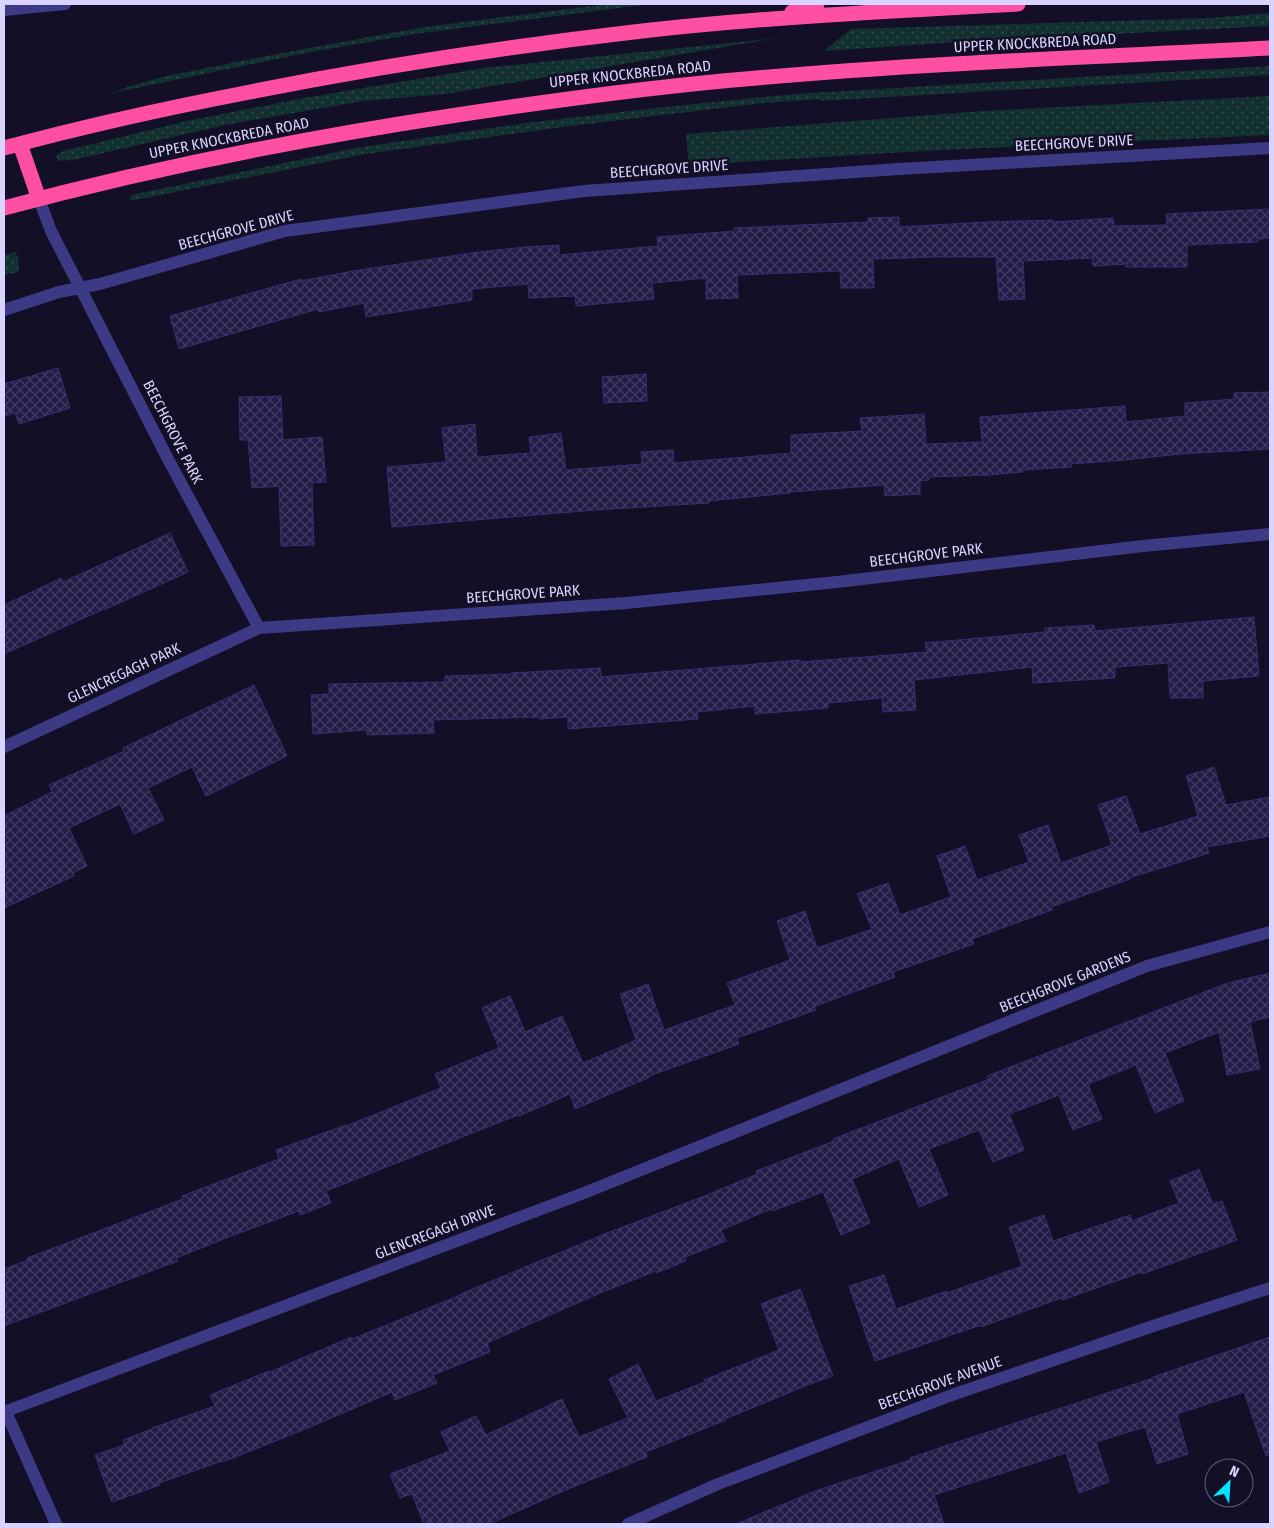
<svg xmlns="http://www.w3.org/2000/svg" width="1274" height="1528" font-family="'Fira Sans Condensed',sans-serif">
	<style>
		.grass { fill: url(#grass-dots) }
		.building { fill: url(#building-cross-hatch); stroke: #3b2d73 }
		.lines { fill: none; stroke-linecap: round; stroke-linejoin: round }
		.minor { stroke: #3d3a85; stroke-width: 12 }
		.highway { stroke: #ff4fa3; stroke-width: 15 }
		.labels { text-anchor: middle; dominant-baseline: central; stroke-width: 5; stroke-linejoin: round; paint-order: stroke }
		.street-label { font-size: 15px; fill: #d9d4ff; stroke: #130f26 }
	</style>
	<defs>
		<pattern id="grass-dots" width="8" height="8" patternUnits="userSpaceOnUse" patternTransform="scale(1.25)"><rect width="8" height="8" fill="#12302f"/><path d="M2 2h.1M6 6h.1" fill="none" stroke="#344d4e" stroke-width="1.8" stroke-linecap="round"/></pattern>
		<pattern id="building-cross-hatch" width="8" height="8" patternUnits="userSpaceOnUse" patternTransform="scale(1.25)"><rect width="8" height="8" fill="#241b47"/><path d="M0 0l8 8M0 8l8-8" fill="none" stroke="#433b63"/></pattern>
	</defs>
	<rect width="100%" height="100%" fill="#130f26"/>
	<path class="grass" d="M 609,4 L 650,4 L 415,34 L 311,52 L 112,93 L 128,87 L 162,77 L 261,57 L 424,27 Z
		M 1270,13 L 1270,26 L 958,42 L 824,51 L 851,29 L 1210,18 Z
		M 778,38 L 445,94 L 363,101 L 225,125 L 73,160 L 59,161 L 56,156 L 63,151 L 187,121 L 298,99 L 483,68 Z
		M 1270,66 L 1270,75 L 820,101 L 821,99 L 763,103 L 562,127 L 365,154 L 130,201 L 131,195 L 356,148 L 526,123 L 665,107 L 795,94 Z
		M 1270,96 L 1270,135 L 923,151 L 689,165 L 686,134 L 983,111 Z
		M 16,252 L 18,259 L 19,272 L 4,275 L 4,255 Z"/>
	<path class="building" d="M 1270,209 L 1270,238 L 1258,239 L 1258,242 L 1187,245 L 1187,267 L 1126,267 L 1126,264 L 1093,266 L 1092,258 L 1023,261 L 1025,299 L 999,300 L 996,257 L 935,257 L 873,259 L 874,288 L 841,288 L 840,271 L 737,275 L 738,298 L 706,299 L 706,278 L 652,283 L 654,299 L 576,306 L 575,296 L 529,298 L 528,284 L 472,289 L 472,300 L 366,317 L 364,303 L 319,312 L 318,309 L 179,349 L 170,316 L 301,279 L 301,281 L 353,271 L 478,252 L 526,247 L 559,245 L 559,255 L 658,246 L 657,237 L 734,231 L 734,228 L 868,222 L 868,218 L 899,217 L 899,227 L 986,222 L 1053,220 L 1053,222 L 1113,218 L 1114,226 L 1167,225 L 1166,214 Z
		M 58,368 L 70,408 L 19,424 L 15,413 L 4,416 L 4,384 Z
		M 646,374 L 647,401 L 604,403 L 602,377 Z
		M 1270,392 L 1270,449 L 1180,454 L 1125,460 L 1071,464 L 1072,467 L 1023,470 L 1023,472 L 989,475 L 929,477 L 929,480 L 920,481 L 920,494 L 885,496 L 884,485 L 790,492 L 790,493 L 709,501 L 709,503 L 595,510 L 392,527 L 387,467 L 446,462 L 442,428 L 475,424 L 477,457 L 531,453 L 529,437 L 561,433 L 566,470 L 642,464 L 641,452 L 673,450 L 674,463 L 791,453 L 791,435 L 862,431 L 860,418 L 924,414 L 926,444 L 982,442 L 980,417 L 1125,406 L 1126,422 L 1185,416 L 1185,403 L 1234,399 L 1234,393 Z
		M 281,396 L 283,440 L 322,437 L 326,482 L 312,483 L 314,545 L 281,546 L 279,486 L 252,488 L 248,440 L 240,440 L 239,397 Z
		M 170,533 L 188,572 L 104,610 L 104,609 L 4,654 L 4,605 L 61,578 L 63,582 Z
		M 1254,617 L 1259,676 L 1203,681 L 1203,698 L 1170,698 L 1168,663 L 1115,667 L 1115,678 L 1033,683 L 1032,667 L 914,680 L 916,710 L 883,712 L 882,698 L 828,703 L 828,708 L 755,714 L 755,706 L 697,712 L 698,719 L 568,729 L 568,717 L 539,719 L 539,717 L 433,720 L 434,733 L 367,735 L 367,730 L 313,734 L 311,695 L 329,694 L 329,684 L 445,682 L 445,676 L 511,674 L 511,673 L 600,668 L 601,677 L 767,663 L 800,660 L 800,662 L 927,652 L 925,643 L 1045,632 L 1045,628 L 1094,625 L 1095,631 Z
		M 254,685 L 287,756 L 206,796 L 192,767 L 148,788 L 164,820 L 134,834 L 120,804 L 69,828 L 87,866 L 73,873 L 74,876 L 4,908 L 4,816 L 52,792 L 49,785 L 124,751 L 123,748 Z
		M 1214,767 L 1226,805 L 1270,797 L 1270,836 L 1207,847 L 1209,853 L 1129,878 L 1130,879 L 1051,907 L 1052,910 L 972,939 L 974,944 L 893,972 L 895,977 L 815,1006 L 816,1010 L 737,1038 L 739,1044 L 649,1076 L 650,1077 L 575,1109 L 570,1094 L 519,1116 L 518,1115 L 326,1191 L 331,1203 L 300,1215 L 299,1211 L 234,1235 L 176,1258 L 178,1261 L 4,1326 L 4,1269 L 28,1260 L 27,1258 L 183,1199 L 182,1196 L 279,1159 L 276,1150 L 346,1125 L 346,1126 L 441,1088 L 435,1074 L 499,1048 L 482,1008 L 510,996 L 525,1032 L 562,1016 L 583,1063 L 636,1040 L 620,994 L 648,984 L 664,1030 L 735,1005 L 727,983 L 790,960 L 777,921 L 805,911 L 817,948 L 872,929 L 857,894 L 888,883 L 900,915 L 951,897 L 937,856 L 965,846 L 977,880 L 1029,862 L 1019,835 L 1048,825 L 1061,863 L 1089,853 L 1112,845 L 1098,805 L 1126,796 L 1140,834 L 1198,816 L 1186,776 Z
		M 1270,973 L 1270,1017 L 1250,1022 L 1260,1069 L 1227,1075 L 1219,1032 L 1165,1053 L 1184,1101 L 1155,1113 L 1136,1065 L 1088,1084 L 1102,1119 L 1073,1130 L 1059,1095 L 1009,1114 L 1024,1150 L 993,1162 L 979,1130 L 929,1149 L 948,1195 L 919,1207 L 899,1159 L 852,1179 L 870,1223 L 841,1235 L 823,1192 L 772,1211 L 771,1209 L 721,1230 L 726,1241 L 685,1257 L 686,1261 L 656,1273 L 656,1271 L 598,1294 L 487,1343 L 490,1352 L 433,1375 L 437,1383 L 395,1400 L 392,1392 L 308,1428 L 223,1462 L 222,1461 L 159,1483 L 160,1485 L 112,1502 L 95,1455 L 124,1445 L 123,1440 L 152,1429 L 152,1428 L 215,1406 L 210,1395 L 269,1371 L 270,1372 L 351,1337 L 352,1339 L 463,1294 L 463,1293 L 607,1233 L 707,1195 L 757,1174 L 756,1171 L 834,1141 L 833,1139 L 989,1079 L 987,1076 L 1228,983 Z
		M 1199,1169 L 1213,1204 L 1222,1201 L 1237,1240 L 1142,1274 L 1142,1272 L 1062,1300 L 1061,1298 L 981,1327 L 981,1325 L 875,1361 L 849,1286 L 884,1275 L 896,1309 L 947,1291 L 947,1293 L 1022,1266 L 1009,1227 L 1044,1215 L 1053,1241 L 1130,1215 L 1132,1221 L 1179,1203 L 1170,1181 Z
		M 800,1289 L 833,1376 L 810,1384 L 725,1419 L 726,1420 L 646,1452 L 647,1457 L 568,1489 L 489,1524 L 424,1524 L 412,1494 L 400,1498 L 390,1474 L 450,1451 L 441,1432 L 476,1416 L 486,1435 L 562,1399 L 579,1437 L 628,1418 L 609,1379 L 638,1364 L 656,1401 L 705,1382 L 704,1380 L 779,1350 L 761,1304 Z
		M 1270,1337 L 1270,1455 L 1266,1456 L 1244,1392 L 1177,1414 L 1188,1454 L 1157,1464 L 1145,1427 L 1096,1442 L 1109,1482 L 1079,1493 L 1066,1453 L 934,1495 L 944,1524 L 736,1524 L 815,1491 L 910,1460 L 910,1458 L 942,1447 L 1153,1378 L 1153,1377 Z"/>
	<g class="lines">
		<path class="minor" d="M 4,10 L 65,4
			M 39,199 L 51,231 L 169,461 L 259,628 L 626,603 L 837,582 L 1143,546 L 1270,534
			M 4,310 L 59,292 L 100,284 L 285,231 L 584,191 L 899,169 L 1270,148
			M 4,747 L 259,628
			M 4,1412 L 584,1193 L 1147,966 L 1270,932
			M 6,1412 L 56,1524
			M 628,1524 L 718,1484 L 952,1395 L 1156,1325 L 1270,1288"/>
		<path class="highway" d="M 792,12 L 817,4
			M 20,144 L 39,199
			M 4,148 C 85,126 167,108 250,92 C 380,66 511,46 642,31 C 767,17 892,11 1018,4
			M 4,208 C 153,168 304,138 457,115 C 556,100 657,86 757,78 C 928,63 1099,57 1270,48"/>
	</g>
	<g class="labels">
		<g class="street-label">
			<text transform="translate(1035 43) rotate(-3)">UPPER KNOCKBREDA ROAD</text>
			<text transform="translate(630 74) rotate(-6)">UPPER KNOCKBREDA ROAD</text>
			<text transform="translate(229 138) rotate(-11)">UPPER KNOCKBREDA ROAD</text>
			<text transform="translate(1074 143) rotate(-3)">BEECHGROVE DRIVE</text>
			<text transform="translate(669 169) rotate(-4)">BEECHGROVE DRIVE</text>
			<text transform="translate(236 230) rotate(-15)">BEECHGROVE DRIVE</text>
			<text transform="translate(173 432) rotate(63)">BEECHGROVE PARK</text>
			<text transform="translate(926 555) rotate(-7)">BEECHGROVE PARK</text>
			<text transform="translate(523 594) rotate(-4)">BEECHGROVE PARK</text>
			<text transform="translate(124 673) rotate(-25)">GLENCREGAGH PARK</text>
			<text transform="translate(1065 982) rotate(-22)">BEECHGROVE GARDENS</text>
			<text transform="translate(435 1232) rotate(-21)">GLENCREGAGH DRIVE</text>
			<text transform="translate(940 1383) rotate(-20)">BEECHGROVE AVENUE</text>
		</g>
	</g>
	<rect width="1274" height="1528" fill="none" stroke="#d9d4ff" stroke-width="10"/>
	<g transform="translate(1229 1483) rotate(25)"><circle r="24" fill="#130f26" stroke="#625e7d"/>
	<path d="M0-4L9 19L0 12L-9 19Z" fill="#00e5ff"/>
	<text y="-8" font-size="14" font-weight="bold" text-anchor="middle" fill="#d9d4ff">N</text>
	</g>
</svg>
